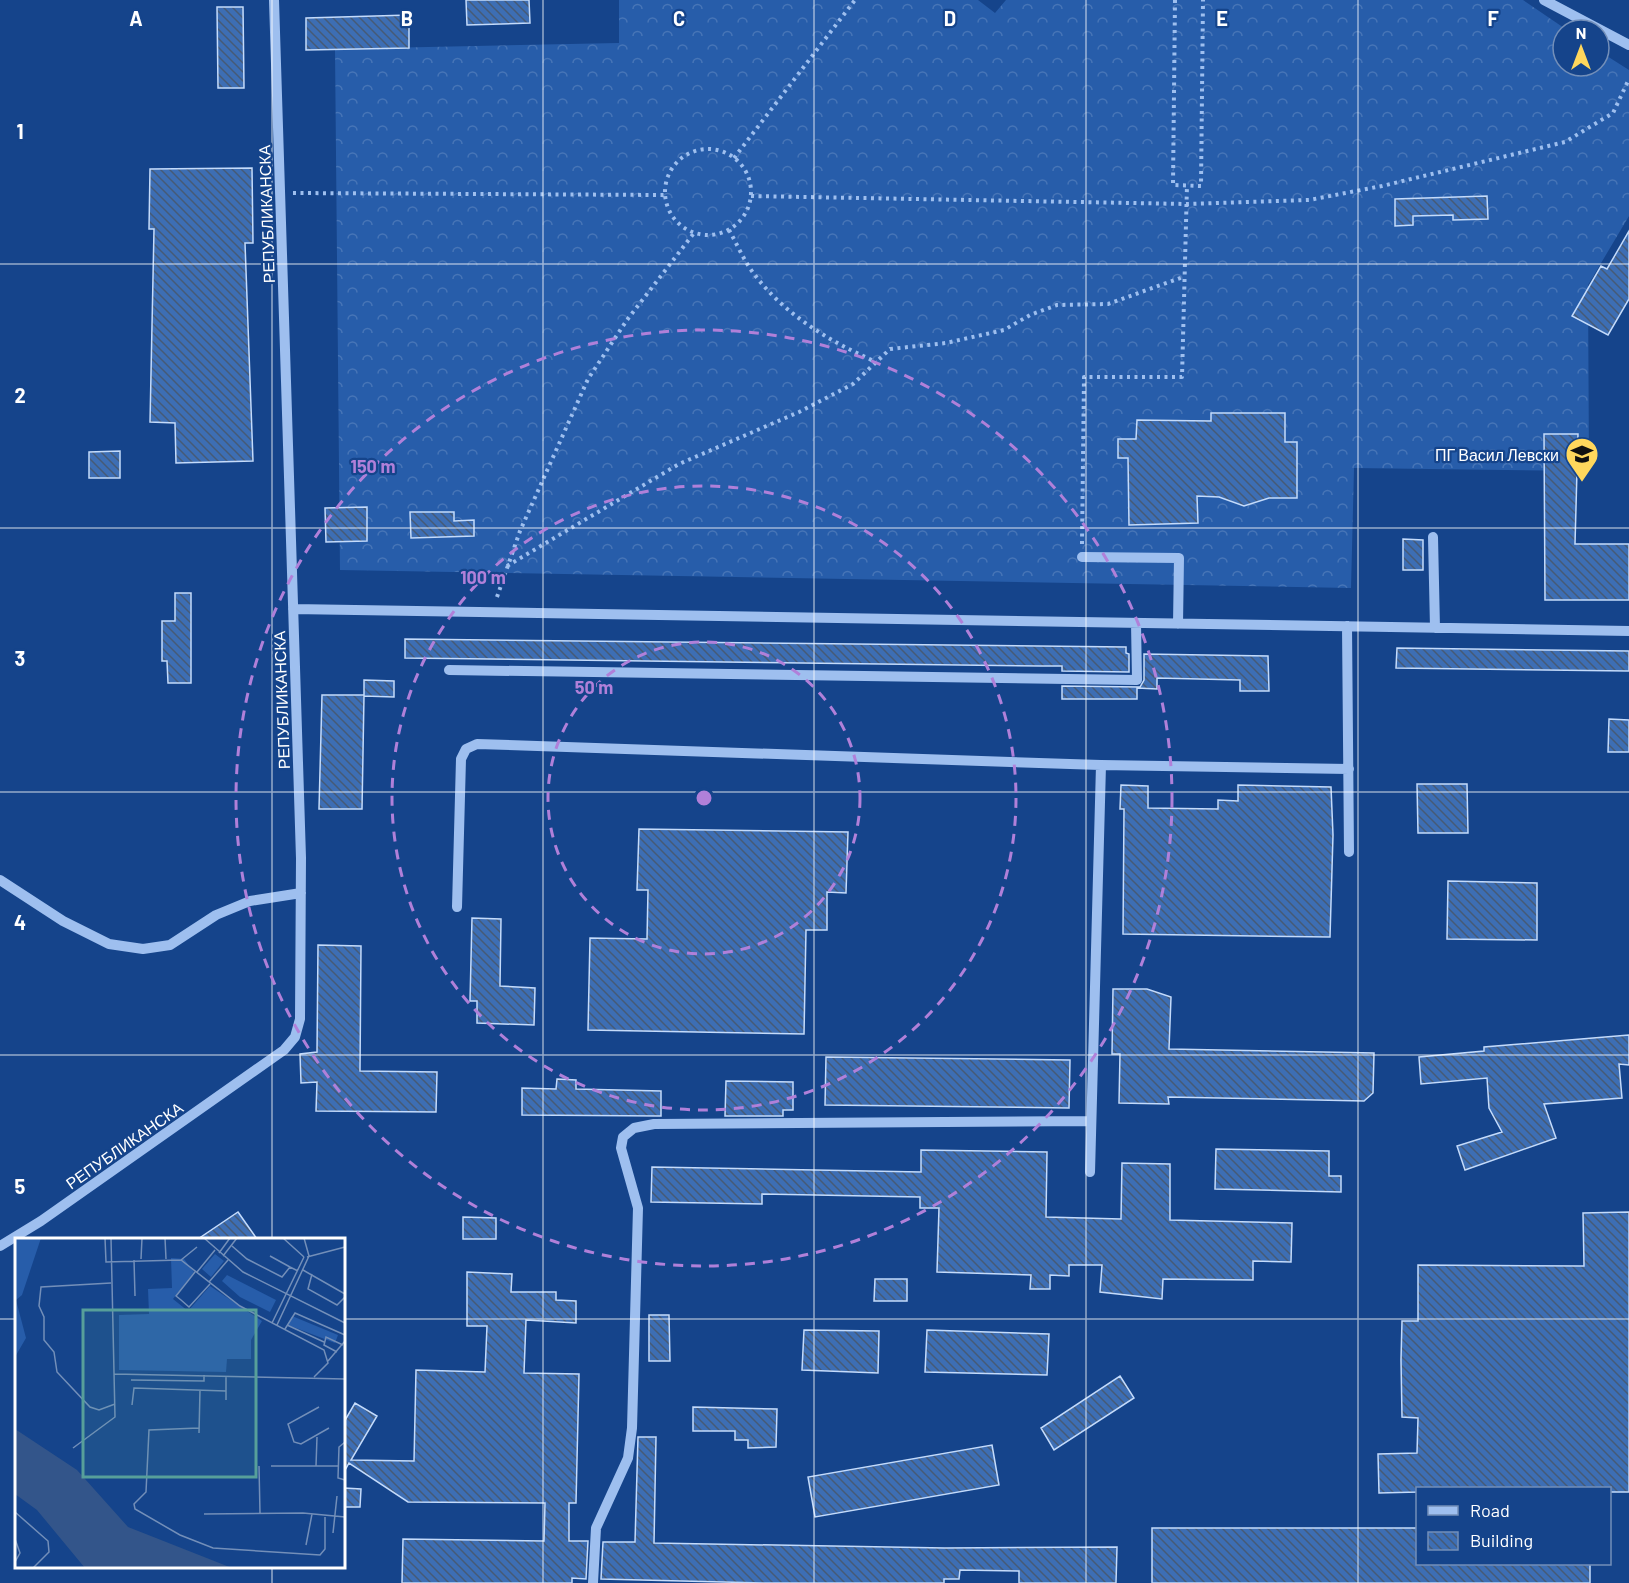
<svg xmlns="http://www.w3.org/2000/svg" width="1629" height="1583" font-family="Barlow,sans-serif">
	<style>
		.forest { fill: url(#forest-crowns) }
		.building { fill: url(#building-back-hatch); stroke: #c4dbfb; stroke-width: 1.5 }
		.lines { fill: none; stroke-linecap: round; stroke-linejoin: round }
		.path { stroke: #9ebfef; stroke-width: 4; stroke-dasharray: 3 4.5; stroke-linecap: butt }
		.minor { stroke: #9ebfef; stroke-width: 10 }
		.grid { fill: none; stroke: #fff; stroke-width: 1.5; stroke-opacity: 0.55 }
		.ring { fill: none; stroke: #b080d9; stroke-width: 3; stroke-dasharray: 10 8 }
		.labels { text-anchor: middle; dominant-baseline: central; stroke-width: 4.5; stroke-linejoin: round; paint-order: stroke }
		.street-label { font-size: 16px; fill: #fff; stroke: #15448b }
		.poi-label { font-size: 16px; fill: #fff; stroke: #15448b; text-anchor: end }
		.inset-road { fill: none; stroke: #738fb9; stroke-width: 1.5 }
		.view { fill: #579f9a; fill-opacity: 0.15; stroke: #579f9a; stroke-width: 3 }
		.inset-edge { fill: none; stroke: #fff; stroke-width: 3 }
		.grid-label { font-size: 20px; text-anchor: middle; font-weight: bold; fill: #fff; stroke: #15448b; stroke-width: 4.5; stroke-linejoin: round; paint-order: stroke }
		.centre { fill: #b080d9; stroke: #15448b; stroke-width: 3 }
		.ring-label { font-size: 18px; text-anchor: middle; font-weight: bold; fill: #b080d9; stroke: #15448b; stroke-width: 4.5; stroke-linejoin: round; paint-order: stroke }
	</style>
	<defs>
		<pattern id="forest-crowns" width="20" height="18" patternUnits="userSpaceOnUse" patternTransform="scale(1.5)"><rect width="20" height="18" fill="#275daa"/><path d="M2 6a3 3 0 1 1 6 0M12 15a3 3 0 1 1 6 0" fill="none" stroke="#4775b7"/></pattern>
		<pattern id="building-back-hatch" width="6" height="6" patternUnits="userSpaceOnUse" patternTransform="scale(1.5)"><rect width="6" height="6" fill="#3d6eb4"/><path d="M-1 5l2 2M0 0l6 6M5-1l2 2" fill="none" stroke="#465a76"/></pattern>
	</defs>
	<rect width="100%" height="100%" fill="#15448b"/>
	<path class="forest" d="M 619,0 L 978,0 L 995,13 L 1006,0 L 1523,0 L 1567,30 L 1563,30 L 1563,66 L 1599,66 L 1599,51 L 1629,70 L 1629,216 L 1588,285 L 1589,471 L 1354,468 L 1351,588 L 340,570 L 335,49 L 619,43 Z"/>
	<path class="building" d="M 466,0 L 529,0 L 530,23 L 467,25 Z
		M 217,7 L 243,7 L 244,88 L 218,88 Z
		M 409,15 L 409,48 L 306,50 L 306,18 Z
		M 252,168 L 253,243 L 245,243 L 253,461 L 176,463 L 175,423 L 150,422 L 154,229 L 149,229 L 150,169 Z
		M 1487,196 L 1488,219 L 1453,220 L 1453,215 L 1413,216 L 1413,225 L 1395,226 L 1395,199 Z
		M 1629,231 L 1629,299 L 1608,335 L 1572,316 L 1601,266 L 1607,269 Z
		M 1211,413 L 1285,413 L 1285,442 L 1297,442 L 1297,498 L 1269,498 L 1244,506 L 1219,497 L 1197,496 L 1198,523 L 1129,525 L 1128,458 L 1118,458 L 1118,439 L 1136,439 L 1137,420 L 1211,421 Z
		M 1544,434 L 1578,434 L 1575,544 L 1629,544 L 1629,600 L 1545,600 Z
		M 120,451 L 120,478 L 89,478 L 89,452 Z
		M 367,507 L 367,541 L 326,542 L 325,508 Z
		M 410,512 L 454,512 L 454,521 L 474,520 L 474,536 L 411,538 Z
		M 1403,539 L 1423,540 L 1423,570 L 1403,570 Z
		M 175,593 L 191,593 L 191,683 L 168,683 L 167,661 L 162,661 L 162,621 L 175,621 Z
		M 405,639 L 1126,647 L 1126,653 L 1129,654 L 1129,672 L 1062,671 L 1062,666 L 1041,666 L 405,658 Z
		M 1397,648 L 1629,651 L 1629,671 L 1396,668 Z
		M 1144,654 L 1268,656 L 1269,691 L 1240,691 L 1240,680 L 1157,678 L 1157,689 L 1137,688 L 1137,699 L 1062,699 L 1062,686 L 1140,687 L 1144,680 Z
		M 364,680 L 394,681 L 394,697 L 364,696 L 362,809 L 319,809 L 322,695 L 364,695 Z
		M 1609,719 L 1629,720 L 1629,752 L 1608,752 Z
		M 1417,784 L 1467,784 L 1468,833 L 1418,833 Z
		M 1121,785 L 1148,786 L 1148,808 L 1218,809 L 1218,800 L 1238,801 L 1238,785 L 1331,787 L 1333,835 L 1330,937 L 1123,934 L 1124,809 L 1120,809 Z
		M 639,829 L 848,832 L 846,893 L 827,892 L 827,930 L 806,930 L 804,1034 L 588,1030 L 590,938 L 647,939 L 648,890 L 637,890 Z
		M 1448,881 L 1537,883 L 1537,940 L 1447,939 Z
		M 472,918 L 501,919 L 500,986 L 535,988 L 534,1025 L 477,1023 L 477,1001 L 470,1001 Z
		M 318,945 L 361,946 L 360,1071 L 437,1072 L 436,1112 L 316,1111 L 317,1082 L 301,1083 L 300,1054 L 317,1052 Z
		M 1113,989 L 1147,989 L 1171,997 L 1169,1049 L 1374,1053 L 1373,1093 L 1364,1101 L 1168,1097 L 1169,1104 L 1119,1103 L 1120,1054 L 1112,1054 Z
		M 1629,1035 L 1629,1065 L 1619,1064 L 1622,1098 L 1544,1104 L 1556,1138 L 1465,1170 L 1457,1146 L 1502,1132 L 1489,1108 L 1487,1078 L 1421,1084 L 1419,1057 L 1484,1051 L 1484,1047 Z
		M 826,1057 L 1070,1060 L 1069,1108 L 825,1105 Z
		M 557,1079 L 576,1080 L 576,1089 L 661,1091 L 661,1116 L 522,1115 L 522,1088 L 556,1089 Z
		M 726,1081 L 793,1082 L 793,1110 L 783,1110 L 783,1116 L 725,1116 Z
		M 1216,1149 L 1329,1151 L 1329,1176 L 1341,1176 L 1341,1192 L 1215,1189 Z
		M 921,1150 L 1047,1152 L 1046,1217 L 1121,1219 L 1122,1163 L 1170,1164 L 1170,1220 L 1292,1223 L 1291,1262 L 1253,1261 L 1253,1280 L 1163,1279 L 1162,1299 L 1100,1292 L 1102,1265 L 1069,1265 L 1069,1276 L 1050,1275 L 1050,1289 L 1030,1289 L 1031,1275 L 937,1272 L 939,1208 L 920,1208 L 920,1197 L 762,1194 L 762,1204 L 651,1202 L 652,1167 L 921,1172 Z
		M 238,1212 L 257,1239 L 198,1239 Z
		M 1629,1212 L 1629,1492 L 1610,1492 L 1610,1488 L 1418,1488 L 1418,1492 L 1379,1493 L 1378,1454 L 1417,1453 L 1418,1418 L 1402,1417 L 1401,1360 L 1402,1321 L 1418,1321 L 1418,1265 L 1584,1266 L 1583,1213 Z
		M 463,1217 L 496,1218 L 496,1239 L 463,1239 Z
		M 467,1272 L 512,1274 L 511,1292 L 556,1292 L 556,1300 L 576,1301 L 576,1323 L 526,1320 L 524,1373 L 579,1374 L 576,1503 L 569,1503 L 569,1541 L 588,1541 L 586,1579 L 572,1578 L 572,1583 L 402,1583 L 403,1539 L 544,1541 L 545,1503 L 408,1502 L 349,1463 L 344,1472 L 344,1422 L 355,1403 L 377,1416 L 351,1460 L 414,1461 L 416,1370 L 485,1372 L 487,1326 L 467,1326 Z
		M 875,1279 L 907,1279 L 907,1301 L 874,1301 Z
		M 649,1315 L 669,1315 L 670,1361 L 649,1361 Z
		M 804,1330 L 879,1331 L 878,1373 L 802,1370 Z
		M 927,1330 L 1049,1334 L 1047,1375 L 925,1372 Z
		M 1120,1376 L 1134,1398 L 1054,1450 L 1041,1428 Z
		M 693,1407 L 777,1409 L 776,1447 L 748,1448 L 748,1440 L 735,1440 L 735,1431 L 693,1431 Z
		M 638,1437 L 656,1437 L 654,1543 L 945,1548 L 1117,1547 L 1116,1583 L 1019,1583 L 1019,1571 L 960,1570 L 959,1579 L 944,1579 L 944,1583 L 763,1583 L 601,1579 L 603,1542 L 635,1542 Z
		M 992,1445 L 999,1485 L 815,1517 L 808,1477 Z
		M 344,1488 L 361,1489 L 360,1507 L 344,1507 Z
		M 1152,1528 L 1418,1528 L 1418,1563 L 1590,1563 L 1590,1583 L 1152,1583 Z"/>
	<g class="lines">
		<path class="path" d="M 1175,0 L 1173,185 L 1201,186 L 1203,0
			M665 192a43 43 0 1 1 86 0a43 43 0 1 1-86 0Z
			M 734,158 L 855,0
			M 293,193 L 664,195
			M 751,196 L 1186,204 L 1309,200 L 1382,186 L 1565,142 L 1613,113 L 1629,79
			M 729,230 C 737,244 744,261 754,274 C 785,315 829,341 876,362
			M 1082,544 L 1084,377 L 1182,377 L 1187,185
			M 507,566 L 679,464 L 799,412 L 853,384 L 890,349 L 946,343 L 1004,330 L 1030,315 L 1057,305 L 1108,304 L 1183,277
			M 497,597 L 520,531 L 588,379 L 627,320 L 694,233"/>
		<path class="minor" d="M 1544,0 L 1629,45
			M 1433,537 L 1435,628
			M 1082,557 L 1179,558 L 1178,624
			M 293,609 L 1629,631
			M 1347,626 L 1349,852
			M 449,670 L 1137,680 L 1136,623
			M 0,880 L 63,921 L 109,944 L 143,949 L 170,945 L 216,915 L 250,901 L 301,893
			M 457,907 L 461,759 L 466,749 L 477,744 L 1101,765 L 1349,769
			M 1090,1172 L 1101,765
			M 0,1246 L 41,1221 L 284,1050 L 295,1037 L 300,1019 L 301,858 L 274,0
			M 593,1583 L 596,1528 L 628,1458 L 632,1428 L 638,1208 L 621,1148 L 623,1137 L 634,1128 L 654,1124 L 1091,1121"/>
	</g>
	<path class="grid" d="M 272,0 L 272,1240M 543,0 L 543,1583M 814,0 L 814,1583M 1086,0 L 1086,1583M 1358,0 L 1358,1583M 0,264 L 1629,264M 0,528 L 1629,528M 0,792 L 1629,792M 0,1055 L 1629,1055M 0,1319 L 16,1319M 344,1319 L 1629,1319M 272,1566 L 272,1583"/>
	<g class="ring">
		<circle cx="704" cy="798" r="156"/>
		<circle cx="704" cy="798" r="312"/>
		<circle cx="704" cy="798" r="468"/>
	</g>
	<defs>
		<g id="school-pin" transform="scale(1.725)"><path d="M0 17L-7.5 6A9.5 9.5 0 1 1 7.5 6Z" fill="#ffd75c" stroke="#15448b"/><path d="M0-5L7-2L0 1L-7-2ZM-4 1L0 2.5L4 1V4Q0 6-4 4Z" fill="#111"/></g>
	</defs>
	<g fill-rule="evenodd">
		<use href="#school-pin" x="1582" y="454"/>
	</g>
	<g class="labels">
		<g class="street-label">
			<text transform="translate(266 214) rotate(-92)">РЕПУБЛИКАНСКА</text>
			<text transform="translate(281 700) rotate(-92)">РЕПУБЛИКАНСКА</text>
			<text transform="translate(124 1145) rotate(-35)">РЕПУБЛИКАНСКА</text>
		</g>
		<g class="poi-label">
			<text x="1559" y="454">ПГ Васил Левски</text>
		</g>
	</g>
	<g transform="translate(15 1238)">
		<rect width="330" height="330" fill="#15448b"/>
		<path d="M 156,20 L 169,21 L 179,34 L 158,61 L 173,73 L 195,48 L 247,83 L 236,102 L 236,121 L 212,121 L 211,134 L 104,132 L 104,77 L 134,76 L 133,51 L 157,50 Z" fill="#275daa"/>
		<path d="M 0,0 L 26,0 L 7,57 L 1,62 L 11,100 L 0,119 Z" fill="#275daa"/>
		<path d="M 200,16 L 209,23 L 196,39 L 187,31 ZM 212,37 L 261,62 L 255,74 L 225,59 L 207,43 ZM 277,78 L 323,97 L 320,105 L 273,87 Z" fill="#275daa"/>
		<path d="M 0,191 L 62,232 L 113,289 L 217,330 L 70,330 L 22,272 L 0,256 Z" fill="#33558a"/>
		<path class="inset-road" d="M 90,0 L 91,24 L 166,22 L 225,68 L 309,112 L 313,125 L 299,139M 150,0 L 151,21M 189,0 L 228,34 L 330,85M 268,0 L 289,19M 289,0 L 294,18M 217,8 L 232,21 L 267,39 L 275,29 L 283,33M 204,15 L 215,0M 208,18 L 222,0M 255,18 L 275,29M 292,19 L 330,9M 126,21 L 127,0M 119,22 L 120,58M 166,22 L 182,9M 288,32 L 330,56M 180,34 L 161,58 L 166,62 L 174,69 L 195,46M 182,34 L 200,12M 297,36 L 293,51 L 322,67 L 330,59M 194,44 L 213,22M 96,45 L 26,49 L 24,68 L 29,79 L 29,102 L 39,114 L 42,134 L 75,169 L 84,172 L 100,166M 257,85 L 289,19M 262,87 L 294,18M 272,87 L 309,104M 270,91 L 280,75 L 330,97M 322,114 L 309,107 L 311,99 L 328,107M 313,123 L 330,103M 99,136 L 330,141M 211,138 L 211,162M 116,142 L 189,143 L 189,137M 117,167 L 119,150 L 211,153M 304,169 L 273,186 L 279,204 L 286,206 L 314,190M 184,190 L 134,192 L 131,254 L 119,266 L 120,271 L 165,297 L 198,310 L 305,317 L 310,311 L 310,279M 184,195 L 185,152M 330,204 L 324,209 L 323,240 L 330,242M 58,210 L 100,179 L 96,0M 244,228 L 245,275M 256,228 L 324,228M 301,228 L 302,199M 0,274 L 33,303 L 34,314 L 18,330M 189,276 L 288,275 L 330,279M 318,295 L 322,258M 0,301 L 5,315 L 0,324M 291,307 L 297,276"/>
		<path class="view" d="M 68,72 L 241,72 L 241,239 L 68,239 Z"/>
		<rect width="330" height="330" class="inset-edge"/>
	</g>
	<g class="grid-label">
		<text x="136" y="26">A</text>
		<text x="407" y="26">B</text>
		<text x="679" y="26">C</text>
		<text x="950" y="26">D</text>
		<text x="1222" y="26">E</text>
		<text x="1493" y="26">F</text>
		<text x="20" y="139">1</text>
		<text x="20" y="403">2</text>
		<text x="20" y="666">3</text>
		<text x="20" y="930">4</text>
		<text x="20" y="1194">5</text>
	</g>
	<circle cx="704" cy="798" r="9" class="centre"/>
	<g class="ring-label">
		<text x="373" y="473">150 m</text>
		<text x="483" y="584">100 m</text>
		<text x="594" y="694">50 m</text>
	</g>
	<rect x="1416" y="1487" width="195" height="78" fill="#15448b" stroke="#738fb9" stroke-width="1.5"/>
	<rect x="1428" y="1506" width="30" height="9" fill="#9ebfef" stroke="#738fb9" stroke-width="1.5"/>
	<text x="1470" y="1517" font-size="18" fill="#ffffff">Road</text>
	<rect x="1428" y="1532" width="30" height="18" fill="url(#building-back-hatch)" stroke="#738fb9" stroke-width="1.5"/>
	<text x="1470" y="1547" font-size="18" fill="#ffffff">Building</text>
	<g transform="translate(1581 48)"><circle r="28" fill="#15448b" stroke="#738fb9" stroke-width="1.5"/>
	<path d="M0-4.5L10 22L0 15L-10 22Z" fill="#ffd75c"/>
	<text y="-9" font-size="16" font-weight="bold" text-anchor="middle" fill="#ffffff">N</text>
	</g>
</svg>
